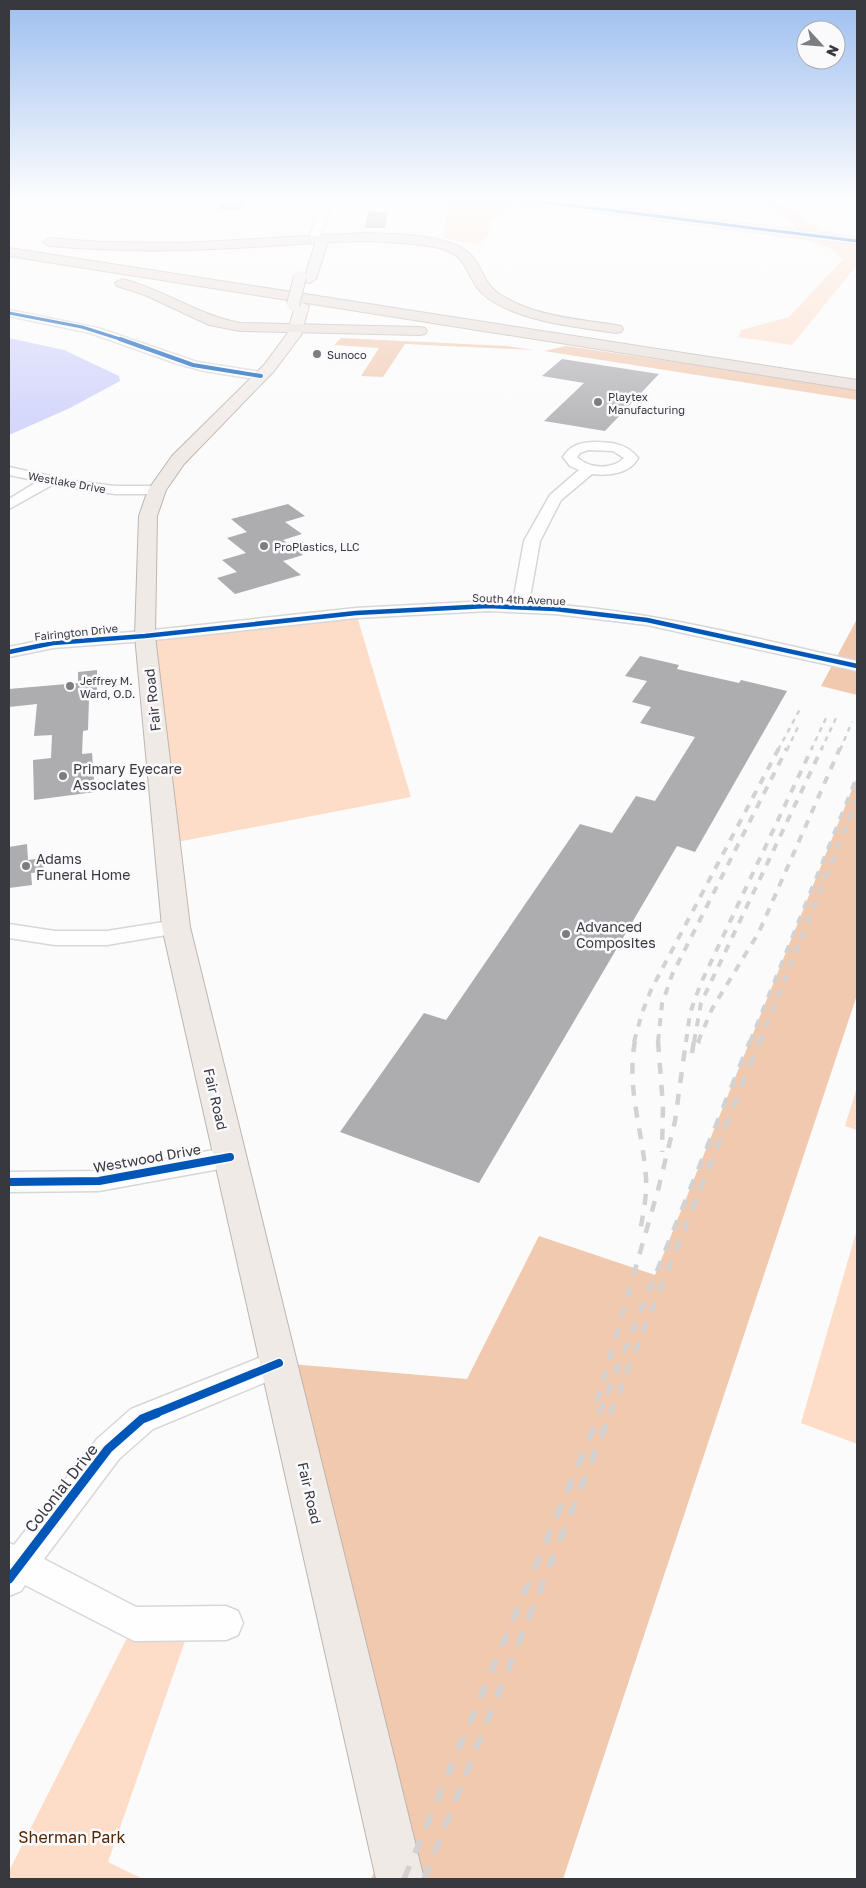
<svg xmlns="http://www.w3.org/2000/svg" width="866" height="1888" font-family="'Golos Text',sans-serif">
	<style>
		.green { fill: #fdddc8 }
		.forest { fill: #f1c9af }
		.water { fill: #ced0fb }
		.building { fill: #adadb0 }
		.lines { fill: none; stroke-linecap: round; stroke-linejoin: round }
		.minor-casing { stroke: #d7d7da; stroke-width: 3 }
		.major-casing { stroke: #beb5ae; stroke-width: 2 }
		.highway-casing { stroke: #beb5ae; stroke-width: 2 }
		.minor { fill: #fefeff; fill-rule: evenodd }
		.major { fill: #f0eae7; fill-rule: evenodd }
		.highway { fill: #e7ddd7; fill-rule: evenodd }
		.rail-far3 { stroke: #d2d2d3; stroke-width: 2.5; stroke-dasharray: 5 5; stroke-linecap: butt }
		.rail-far2 { stroke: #d2d2d3; stroke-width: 4; stroke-dasharray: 8 8; stroke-linecap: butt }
		.rail-far1 { stroke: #d2d2d3; stroke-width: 4.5; stroke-dasharray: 11 11; stroke-linecap: butt }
		.rail { stroke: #d2d2d3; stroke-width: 5.5; stroke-dasharray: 14 14; stroke-linecap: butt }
		.major-bridge-casing { stroke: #beb5ae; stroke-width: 14; stroke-linecap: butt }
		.major-bridge { stroke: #f0eae7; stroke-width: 12 }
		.cycleway-far4-casing { stroke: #fafafd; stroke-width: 4.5 }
		.cycleway-far3-casing { stroke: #fafafd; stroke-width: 5.5 }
		.cycleway-far2-casing { stroke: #fafafd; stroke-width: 7 }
		.cycleway-far1-casing { stroke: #fafafd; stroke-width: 11 }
		.cycleway-casing { stroke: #fafafd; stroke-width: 12 }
		.cycleway-far4 { stroke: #0057b8; stroke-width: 3 }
		.cycleway-far3 { stroke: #0057b8; stroke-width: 4 }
		.cycleway-far2 { stroke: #0057b8; stroke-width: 4.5 }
		.cycleway-far1 { stroke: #0057b8; stroke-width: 8 }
		.cycleway { stroke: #0057b8; stroke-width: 9 }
		.poi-dot { fill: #7c7d81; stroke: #fafafd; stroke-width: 2 }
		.labels { text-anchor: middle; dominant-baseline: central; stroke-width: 5; stroke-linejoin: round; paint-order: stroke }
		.far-poi-label { font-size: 11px; fill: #38393f; stroke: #fafafd; text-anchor: start }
		.far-street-label { font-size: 11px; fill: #38393f; stroke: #fafafd }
		.street-label { font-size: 14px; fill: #38393f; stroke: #fafafd }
		.poi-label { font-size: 14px; fill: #38393f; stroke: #fafafd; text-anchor: start }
		.near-street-label { font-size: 16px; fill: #38393f; stroke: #fafafd }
		.near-park-label { font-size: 16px; fill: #542600; stroke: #fafafd }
	</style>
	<rect width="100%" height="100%" fill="#fbfbfc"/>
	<path class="green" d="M 463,198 L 545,198 L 793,229 L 795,226 L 794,223 L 770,208 L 718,198 L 745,198 L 773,202 L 788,207 L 822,230 L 857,237 L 857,265 L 792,345 L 738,337 L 741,330 L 789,317 L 843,259 L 828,247 L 805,240 L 542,206 C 532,209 524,205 514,207 C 505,210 493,222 485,228 L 491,231 L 479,244 L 442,238 L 448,206 Z
		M 356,613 L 411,797 L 167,844 L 145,636 Z
		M 857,1087 L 857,1130 L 845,1126 Z
		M 857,1229 L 857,1444 L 801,1423 Z
		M 134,1624 L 191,1624 L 108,1862 L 143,1879 L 9,1879 L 9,1871 Z"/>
	<path class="forest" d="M 341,338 L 507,346 L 534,350 L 405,344 L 383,377 L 361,376 L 379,348 L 334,345 Z
		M 566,346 L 857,389 L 857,400 L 544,351 Z
		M 857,619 L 857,695 L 821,686 Z
		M 857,777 L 857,995 L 563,1879 L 371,1879 L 390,1839 L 279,1363 L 467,1379 L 539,1236 L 655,1275 Z"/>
	<path class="water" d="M 9,338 L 64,350 L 119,376 L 120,381 L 70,408 L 9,435 Z"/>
	<path class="building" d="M 226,198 L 248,198 L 240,210 L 218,210 Z
		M 368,211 L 388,212 L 385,228 L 365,228 Z
		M 562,359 L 659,374 L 605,431 L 544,421 L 584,383 L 542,376 Z
		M 288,504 L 305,516 L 285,522 L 302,534 L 283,540 L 303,555 L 283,561 L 301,575 L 235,594 L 217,578 L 237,572 L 222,560 L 246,553 L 227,538 L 247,532 L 231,519 Z
		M 640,656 L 679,665 L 677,669 L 739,683 L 741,680 L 787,691 L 695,852 L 677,846 L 479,1183 L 340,1132 L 424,1013 L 446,1020 L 580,824 L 612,833 L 636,796 L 655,801 L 695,737 L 640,723 L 651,707 L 632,702 L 647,681 L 625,676 Z
		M 97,670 L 97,698 L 89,699 L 88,730 L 83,731 L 82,754 L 92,753 L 95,792 L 34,800 L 33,760 L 51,758 L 52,735 L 34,736 L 37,704 L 9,707 L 9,689 L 78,683 L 78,672 Z
		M 27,844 L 28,860 L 43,858 L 44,872 L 31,873 L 32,885 L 9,888 L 9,847 Z"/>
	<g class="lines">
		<g class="minor-casing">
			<path id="minor" d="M 323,198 L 333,198 L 319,238 L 314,241 L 310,240 L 309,238 Z
				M 349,198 L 374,198 L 418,203 L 456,198 C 434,218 380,204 353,201 Z
				M 508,198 L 536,198 L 857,238 L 857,244 L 512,201 Z
				M 9,310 L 98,328 L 197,362 L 261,372 L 267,376 L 261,380 L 204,371 L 178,364 L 90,333 L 9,316 Z
				M 593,442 C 610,442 627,443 638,458 C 630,474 608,476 592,474 L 561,500 L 540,541 L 529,603 C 640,608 749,637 857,661 L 857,671 L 647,625 L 555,614 L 488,611 L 356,618 L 145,641 L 53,648 L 9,657 L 9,647 L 53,638 L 145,631 L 356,608 L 488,601 L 513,602 L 524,541 L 550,495 L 579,470 L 570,466 L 563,457 C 570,445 580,443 593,442 ZM 588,450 L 613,451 L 624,458 C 612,470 589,469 577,457 L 580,453 Z
				M 9,467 L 73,481 L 115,486 L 157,486 L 162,487 L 164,490 L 162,493 L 157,494 L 115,494 L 52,485 L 9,509 L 9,499 L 38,481 L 9,475 Z
				M 176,920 L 184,922 L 187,927 L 184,932 L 107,945 L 55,945 L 9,938 L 9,924 L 55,931 L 107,931 Z
				M 230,1147 L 239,1150 L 243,1157 L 239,1164 L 230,1167 L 99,1191 L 9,1192 L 9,1172 L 99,1171 Z
				M 279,1350 L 290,1354 L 294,1363 L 290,1372 L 153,1429 L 119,1459 L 44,1559 L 136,1607 L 226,1606 L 238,1611 L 243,1623 L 238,1635 L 226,1640 L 134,1641 L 25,1585 L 21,1591 L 9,1596 L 9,1543 L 14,1545 L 97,1439 L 131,1409 Z"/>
		</g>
		<g class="major-casing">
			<path id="major" d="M 323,234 L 329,238 L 316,279 L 310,283 L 305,282 L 304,279 L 317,238 Z
				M 302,302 L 309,306 L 301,335 L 274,371 L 184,464 L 166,490 L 157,516 L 155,636 L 190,927 L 424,1879 L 376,1879 L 162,927 L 135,636 L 139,516 L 148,490 L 172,456 L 264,365 L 287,334 L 295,306 Z"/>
		</g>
		<g class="highway-casing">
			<path id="highway" d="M 365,233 C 394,234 452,234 472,256 C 482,268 485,284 498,293 C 531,316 578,319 616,325 L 621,326 L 623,329 L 621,332 L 616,333 C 576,327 523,322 489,299 C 463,282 474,254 434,247 C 367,235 301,245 234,248 C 172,252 111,251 49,246 L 43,242 L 49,238 L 102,242 L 181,243 Z
				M 9,248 L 857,380 L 857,390 L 9,256 Z
				M 122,279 C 163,289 198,315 240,323 L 420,327 L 425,328 L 427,331 L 425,334 L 420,335 L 240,331 L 209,325 L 145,295 L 117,286 L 115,283 Z"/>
		</g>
		<use href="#minor" class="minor"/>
		<use href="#major" class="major"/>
		<use href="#highway" class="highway"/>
		<path class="rail-far3" d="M 778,750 L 800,709
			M 787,750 L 798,727
			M 811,750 L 827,716
			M 821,750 L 836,718
			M 840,750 L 852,722"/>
		<path class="rail-far2" d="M 634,1042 L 642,1013 L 651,990 L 779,748
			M 658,1042 L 662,1004 L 672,975 L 787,748
			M 686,1042 L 690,1013 L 701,983 L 812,748
			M 694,1042 L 701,1003 L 822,748
			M 698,1042 L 712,1009 L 759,932 L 840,748
			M 750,1042 L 857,777
			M 760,1042 L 857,799"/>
		<path class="rail-far1" d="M 635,1041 C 626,1088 643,1132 646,1178 C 647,1197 643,1214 640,1232
			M 658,1041 L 663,1106 L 662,1152
			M 698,1043 L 699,1041
			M 692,1053 L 694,1041
			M 597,1402 L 658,1190 L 675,1121 L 686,1041
			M 599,1414 L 750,1041
			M 610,1414 L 760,1041"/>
		<path class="rail" d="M 404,1879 L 600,1413
			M 424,1879 L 611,1413"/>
		<g class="major-bridge-casing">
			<path id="major-bridge" d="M 293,305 L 300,277"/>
		</g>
		<use href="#major-bridge" class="major-bridge"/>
		<g class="cycleway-far4-casing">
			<path id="cycleway-far4" d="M 512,198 L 857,241
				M 9,313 L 82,327 L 123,340"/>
		</g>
		<g class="cycleway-far3-casing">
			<path id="cycleway-far3" d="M 120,339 L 193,365 L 261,376"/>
		</g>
		<g class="cycleway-far2-casing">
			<path id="cycleway-far2" d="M 9,652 L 53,643 L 145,636 L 356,613 L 488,606 L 555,609 L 647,620 L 857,666"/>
		</g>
		<g class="cycleway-far1-casing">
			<path id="cycleway-far1" d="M 9,1182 L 99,1181 L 230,1157
				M 154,1414 L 279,1363"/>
		</g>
		<g class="cycleway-casing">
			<path id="cycleway" d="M 9,1579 L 108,1449 L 142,1419 L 157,1413"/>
		</g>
		<use href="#cycleway-far4" class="cycleway-far4"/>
		<use href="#cycleway-far3" class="cycleway-far3"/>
		<use href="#cycleway-far2" class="cycleway-far2"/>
		<use href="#cycleway-far1" class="cycleway-far1"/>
		<use href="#cycleway" class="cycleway"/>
	</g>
	<linearGradient id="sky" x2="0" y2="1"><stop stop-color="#9dbff0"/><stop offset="0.43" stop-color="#fdfdfe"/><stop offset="1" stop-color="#fdfdfe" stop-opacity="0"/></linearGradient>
	<rect width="866" height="463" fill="url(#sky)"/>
	<g class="poi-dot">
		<circle cx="317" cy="354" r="5"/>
		<circle cx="598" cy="402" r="5"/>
		<circle cx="264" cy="546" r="5"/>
		<circle cx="70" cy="686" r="5"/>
		<circle cx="63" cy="776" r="5"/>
		<circle cx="26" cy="866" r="5"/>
		<circle cx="566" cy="934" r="5"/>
	</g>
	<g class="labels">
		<g class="far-poi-label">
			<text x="327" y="354">Sunoco</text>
			<text x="608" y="396">Playtex<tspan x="608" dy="13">Manufacturing</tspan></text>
			<text x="274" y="546">ProPlastics, LLC</text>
			<text x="80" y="680">Jeffrey M.<tspan x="80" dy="13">Ward, O.D.</tspan></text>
		</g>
		<g class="far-street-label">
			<text transform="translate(67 482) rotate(10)">Westlake Drive</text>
			<text transform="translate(519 599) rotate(2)">South 4th Avenue</text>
			<text transform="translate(76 632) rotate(-6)">Fairington Drive</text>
		</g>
		<g class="street-label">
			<text transform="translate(152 700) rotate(-96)">Fair Road</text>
			<text transform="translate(216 1099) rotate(77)">Fair Road</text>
			<text transform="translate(147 1158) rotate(-10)">Westwood Drive</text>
			<text transform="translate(310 1493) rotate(77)">Fair Road</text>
		</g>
		<g class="poi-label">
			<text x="73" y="768">Primary Eyecare<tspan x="73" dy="16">Associates</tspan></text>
			<text x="36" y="858">Adams<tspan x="36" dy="16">Funeral Home</tspan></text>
			<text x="576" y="926">Advanced<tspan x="576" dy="16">Composites</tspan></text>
		</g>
		<g class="near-street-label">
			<text transform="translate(61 1488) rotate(-52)">Colonial Drive</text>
		</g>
		<g class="near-park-label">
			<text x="72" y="1837">Sherman Park</text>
		</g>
	</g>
	<rect width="866" height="1888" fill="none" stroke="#38393f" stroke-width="20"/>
	<g transform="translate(821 45) rotate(116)"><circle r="24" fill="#fafafd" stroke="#acadb1"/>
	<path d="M0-4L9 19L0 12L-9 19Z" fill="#7c7d81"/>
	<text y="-8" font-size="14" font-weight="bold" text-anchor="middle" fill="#38393f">N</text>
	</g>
</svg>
